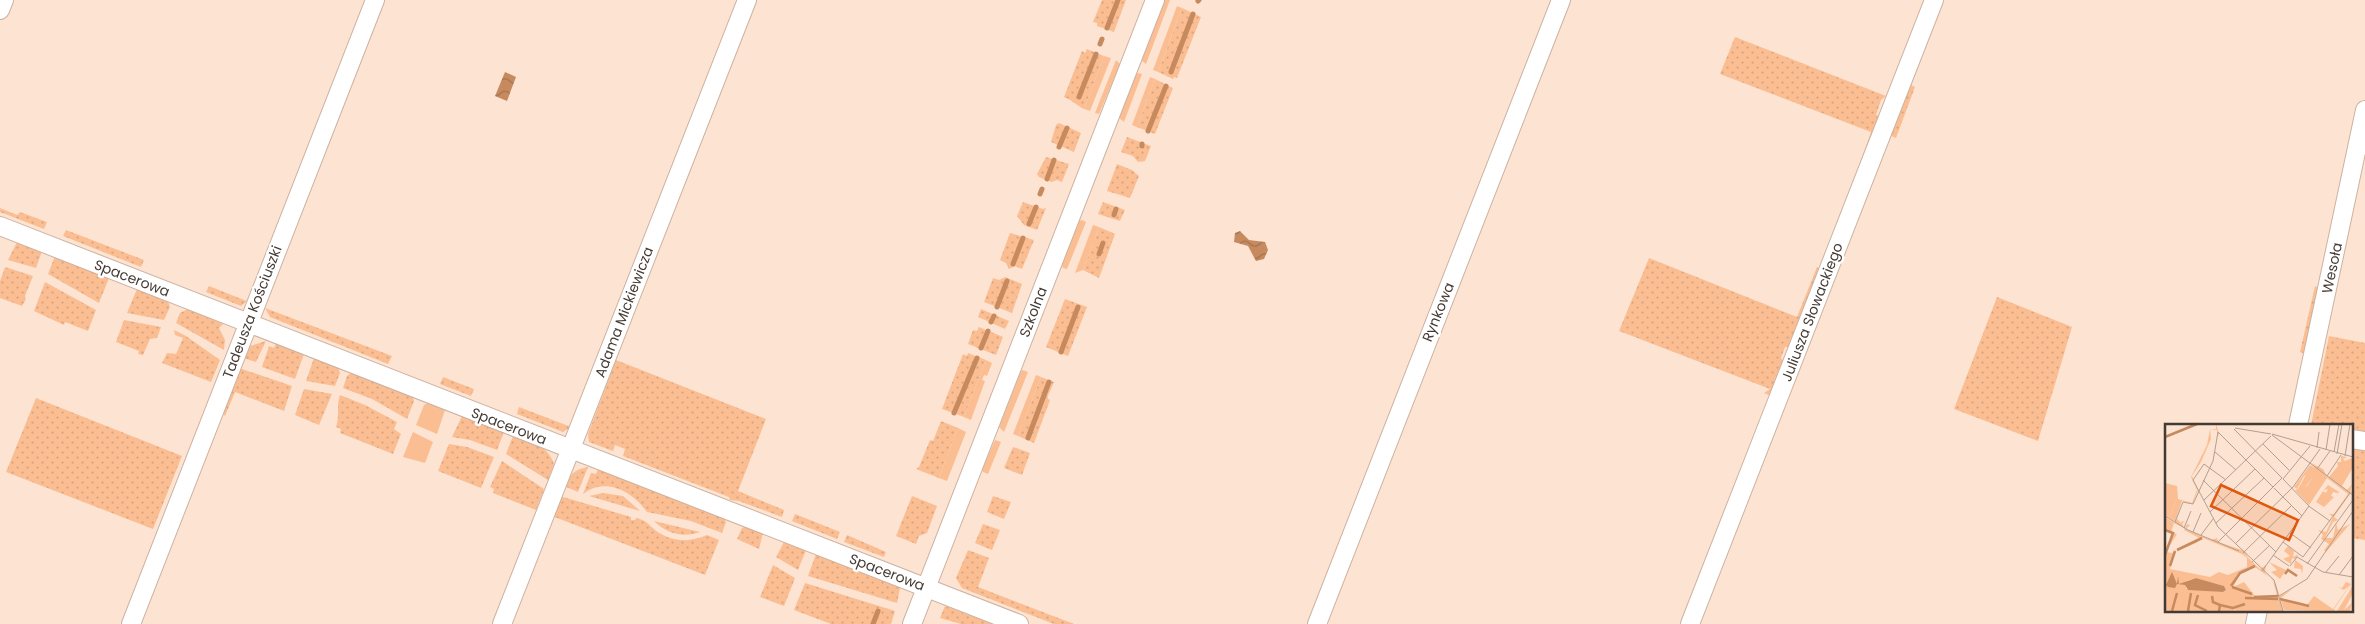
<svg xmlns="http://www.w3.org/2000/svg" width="2365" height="624" font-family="Poppins,sans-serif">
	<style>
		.grass { fill: url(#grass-dots) }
		.garden { fill: #fbbe93 }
		.water { fill: url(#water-waves) }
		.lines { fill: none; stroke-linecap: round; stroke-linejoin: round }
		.stream { stroke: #c68a5e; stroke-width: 5 }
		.minor-casing { stroke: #ccb2a1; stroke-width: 20 }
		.minor { stroke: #fff; stroke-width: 18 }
		.labels { text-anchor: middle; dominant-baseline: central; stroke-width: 5; stroke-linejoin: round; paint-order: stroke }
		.street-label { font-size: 14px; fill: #453a33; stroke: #fff }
		.inset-river { fill: none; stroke: #c68a5e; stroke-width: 2.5 }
		.inset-road { fill: none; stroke: #b39f92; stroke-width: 1 }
		.view { fill: #e0570e; fill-opacity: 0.15; stroke: #e0570e; stroke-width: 2.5 }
		.inset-edge { fill: none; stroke: #453a33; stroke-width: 2.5 }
	</style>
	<defs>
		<pattern id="grass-dots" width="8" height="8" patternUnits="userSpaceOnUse" patternTransform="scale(1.25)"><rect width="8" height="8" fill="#fbbe93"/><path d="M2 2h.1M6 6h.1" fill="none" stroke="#d8a47f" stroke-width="1.8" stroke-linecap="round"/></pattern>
		<pattern id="water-waves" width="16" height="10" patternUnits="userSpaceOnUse" patternTransform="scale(1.25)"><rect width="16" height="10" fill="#c68a5e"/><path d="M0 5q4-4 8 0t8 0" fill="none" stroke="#a3724e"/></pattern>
	</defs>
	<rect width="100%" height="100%" fill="#fde3d1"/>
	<path class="grass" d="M 1102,0 L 1126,0 L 1114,32 L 1097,26 L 1097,23 L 1093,22 Z
		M 1182,8 L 1201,17 L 1177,78 L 1174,77 L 1173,79 L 1158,72 Z
		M 1735,37 L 1886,96 L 1881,100 L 1876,115 L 1882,117 L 1861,171 L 1858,169 L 1871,132 L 1720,74 Z
		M 1087,49 L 1104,56 L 1084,109 C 1076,105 1072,100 1064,97 L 1082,51 L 1085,53 Z
		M 1155,79 L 1173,88 L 1155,134 L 1137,127 Z
		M 1909,84 L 1915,87 L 1896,138 L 1889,135 Z
		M 1059,123 L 1081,133 L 1074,152 L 1051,142 L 1056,125 Z
		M 1127,137 L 1151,146 L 1145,161 L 1138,162 L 1133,156 L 1121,152 Z
		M 1046,157 L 1069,164 L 1062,182 L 1057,180 L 1051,182 L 1039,177 L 1037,174 Z
		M 1117,164 L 1132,170 L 1139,176 L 1130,198 L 1107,191 Z
		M 1023,202 L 1043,209 L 1046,208 L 1037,230 L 1024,225 L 1017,216 Z
		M 1103,202 L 1125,210 L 1120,221 L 1098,214 Z
		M 0,208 L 17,215 L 20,212 L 47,222 L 44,229 L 0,212 Z
		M 1099,227 L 1115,234 L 1099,278 L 1083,270 Z
		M 66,230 L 144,260 L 141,267 L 63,236 Z
		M 1010,233 L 1034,240 L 1022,269 L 1015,266 L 1009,269 L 1006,263 L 1000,260 Z
		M 17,242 L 42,251 L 36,268 L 8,260 Z
		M 55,256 L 109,278 L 99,303 L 48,274 Z
		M 1649,258 L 1797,317 L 1817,267 L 1821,272 L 1792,347 L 1785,347 L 1781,358 L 1785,363 L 1774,393 L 1769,395 L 1764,393 L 1770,389 L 1619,331 Z
		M 5,267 L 33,276 L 25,296 L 26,299 L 22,306 L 0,298 L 0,281 Z
		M 1005,277 L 1022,284 L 1012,313 L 984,302 L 993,278 L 999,280 Z
		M 45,282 L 96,310 L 88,331 L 65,322 L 64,325 L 34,311 Z
		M 209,286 L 244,300 L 247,301 L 241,306 L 206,292 Z
		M 2315,286 L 2319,289 L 2306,351 L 2303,353 L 2300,352 Z
		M 137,289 L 168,301 L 170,307 L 164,320 L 127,313 Z
		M 1997,297 L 2072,327 L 2038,441 L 1954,409 Z
		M 1065,299 L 1087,307 L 1068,356 L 1046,347 Z
		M 265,308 L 392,356 L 388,364 L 270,317 Z
		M 188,309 L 223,324 L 219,328 L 225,340 L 224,350 L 176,323 L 180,313 Z
		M 981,309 L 1009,321 L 1005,329 L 978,317 Z
		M 124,320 L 161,327 L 157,338 L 150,339 L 143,355 L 138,354 L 139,351 L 116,342 Z
		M 979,327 L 1003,337 L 996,355 L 968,344 L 973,330 L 977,331 Z
		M 174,330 L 186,336 L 220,360 L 211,382 L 162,363 L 167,353 L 176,354 L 183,338 L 175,335 Z
		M 2329,336 L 2365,343 L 2365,434 L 2351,432 L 2351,425 L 2311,425 Z
		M 266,341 L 256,362 L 243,358 L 250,346 Z
		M 276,343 L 304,354 L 295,379 L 262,367 L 269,346 L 274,348 Z
		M 968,353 L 986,360 L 964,417 L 942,409 L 963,354 L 967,356 Z
		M 314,358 L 338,367 L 340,373 L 335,386 L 306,381 Z
		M 616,360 L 766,419 L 738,491 L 784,510 L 782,517 L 739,501 L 730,500 L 729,497 L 623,456 L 625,449 L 615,445 L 613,451 L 589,442 L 588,434 Z
		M 239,368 L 292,386 L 284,411 L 235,392 L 225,416 L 221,412 Z
		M 352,372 L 413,397 L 414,401 L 407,419 L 372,399 L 343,388 L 347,376 Z
		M 443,377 L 474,389 L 471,396 L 440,384 Z
		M 1041,377 L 1054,382 L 1047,398 L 1050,400 L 1034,443 L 1018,436 Z
		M 304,389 L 332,394 L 319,425 L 295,415 Z
		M 340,395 L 365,405 L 397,422 L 394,429 L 401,434 L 393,454 L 340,433 L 341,429 L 336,427 C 340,416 336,406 340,395 Z
		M 36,398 L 182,456 L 153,529 L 6,472 Z
		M 519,407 L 571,427 L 563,432 L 517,414 Z
		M 462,416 L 504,432 L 497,450 L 470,440 L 452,437 Z
		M 941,421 L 958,428 L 939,478 L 916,469 L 919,467 L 930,440 L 933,441 Z
		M 513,436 C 530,442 548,445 554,464 L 548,480 L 506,454 Z
		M 449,444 L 467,447 L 494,457 L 481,488 L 438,471 Z
		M 1013,447 L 1030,453 L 1022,475 L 1004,468 Z
		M 2351,448 L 2365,451 L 2365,540 L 2351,538 Z
		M 502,461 L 544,489 L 536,510 L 493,493 L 494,489 L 490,487 Z
		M 588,467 L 578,492 L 564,486 C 569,475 575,469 588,467 Z
		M 598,469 L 724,518 L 726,522 L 722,533 L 691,521 L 647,512 C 633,492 606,476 583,494 L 591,473 L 596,474 Z
		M 603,493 L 623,496 L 640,511 L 589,496 Z
		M 560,496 L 631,517 L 631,520 L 635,520 L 636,518 C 646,520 648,524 655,530 C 671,542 689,543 707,535 L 719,540 L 705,575 L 552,516 Z
		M 912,496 L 937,506 L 927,533 L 919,536 L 916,544 L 896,536 Z
		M 993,496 L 1011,502 L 1004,519 L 987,512 Z
		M 795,514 L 840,532 L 837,539 L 792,521 Z
		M 654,521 L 700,532 C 683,538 667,534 654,521 Z
		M 983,524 L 1000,530 L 992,550 L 975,543 Z
		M 745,527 L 763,533 L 759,549 L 737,539 L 742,528 Z
		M 847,535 L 886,552 L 884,557 L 844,542 Z
		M 784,542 L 806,550 L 798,570 L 776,557 Z
		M 968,550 L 989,558 L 978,587 L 1074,624 L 1054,624 L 962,588 L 956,578 Z
		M 816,554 L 898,587 L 900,588 L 897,603 L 808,576 Z
		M 773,565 L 795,578 L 784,606 L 760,597 Z
		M 805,583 L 895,611 L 891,624 L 831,624 L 794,610 Z
		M 945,606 L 994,624 L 961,624 L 940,618 Z"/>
	<path class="garden" d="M 1164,0 L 1170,0 L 1146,64 L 1141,60 Z
		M 1177,6 L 1182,8 L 1158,72 L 1153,70 Z
		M 1104,56 L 1111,58 L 1090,111 L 1084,109 Z
		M 1116,60 L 1120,64 L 1099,114 L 1095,113 Z
		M 1139,73 L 1142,74 L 1124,122 L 1119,118 L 1136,74 Z
		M 1150,77 L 1155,79 L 1137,127 L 1132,125 Z
		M 1082,220 L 1086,222 L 1067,269 L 1063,268 L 1062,265 L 1078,221 Z
		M 1093,225 L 1099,227 L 1083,270 L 1075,273 Z
		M 986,360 L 992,363 L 987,376 L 984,375 L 982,380 L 985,381 L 971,420 L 964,417 Z
		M 1023,370 L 1028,372 L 1004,432 L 999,427 L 1021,371 Z
		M 1036,375 L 1041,377 L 1018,436 L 1013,434 Z
		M 428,403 L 445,410 L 437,434 L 416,425 L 424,405 Z
		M 958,428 L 966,432 L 947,481 L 939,478 Z
		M 413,432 L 433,442 L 425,463 L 403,457 Z
		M 995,440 L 1001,442 L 988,474 L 983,472 L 982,469 Z"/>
	<path class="water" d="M 505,72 L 516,77 L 507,101 L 495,96 Z
		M 1240,231 L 1249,240 L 1265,242 L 1268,250 L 1264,259 L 1256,261 L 1248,246 L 1234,242 L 1235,233 Z"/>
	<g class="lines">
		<path class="stream" d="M 1198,1 L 1199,0
			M 1107,28 L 1118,0
			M 1100,44 L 1102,39
			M 1171,72 L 1193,14
			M 1079,97 L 1096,54
			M 1148,131 L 1166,86
			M 1142,146 L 1142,144
			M 1059,147 L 1067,128
			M 1047,179 L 1054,160
			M 1040,194 L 1042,189
			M 1114,215 L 1116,209
			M 1029,224 L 1036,207
			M 1099,254 L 1103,243
			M 1013,264 L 1023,238
			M 997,307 L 1007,281
			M 991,322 L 994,316
			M 981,348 L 988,331
			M 1061,352 L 1078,307
			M 954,413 L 977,358
			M 1028,438 L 1049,382
			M 873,624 L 878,611"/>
		<g class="minor-casing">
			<path id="minor" d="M 0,10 L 4,0
				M 0,226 L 1019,624
				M 2298,425 L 2365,110
				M 2351,439 L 2365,441
				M 131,624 L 375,0
				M 502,624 L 747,0
				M 912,624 L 1155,0
				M 1317,624 L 1561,0
				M 1690,624 L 1934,0
				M 2255,624 L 2258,610"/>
		</g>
		<use href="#minor" class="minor"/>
	</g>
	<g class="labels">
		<g class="street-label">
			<text transform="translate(2332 268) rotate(-78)">Wesoła</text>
			<text transform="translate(132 278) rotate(21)">Spacerowa</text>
			<text transform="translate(252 312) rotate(-69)">Tadeusza Kościuszki</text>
			<text transform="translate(624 312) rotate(-69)">Adama Mickiewicza</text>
			<text transform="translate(1033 312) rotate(-69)">Szkolna</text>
			<text transform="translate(1438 312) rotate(-68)">Rynkowa</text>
			<text transform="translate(1812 312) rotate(-69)">Juliusza Słowackiego</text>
			<text transform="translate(509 426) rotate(21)">Spacerowa</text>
			<text transform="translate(887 572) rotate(21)">Spacerowa</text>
		</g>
	</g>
	<g transform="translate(2165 424)">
		<rect width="188" height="188" fill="#fde3d1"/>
		<path d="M 51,0 L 54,10 L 52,13 L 52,6 L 45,5 L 46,15 L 36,38 L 27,52 L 33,66 L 28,79 L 27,80 L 17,77 L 10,97 L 4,94 L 12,75 L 0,91 L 0,59 L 12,62 L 13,75 L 27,79 L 32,66 L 26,53 L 42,21 L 45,5 L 51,5 ZM 176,32 L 182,33 L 178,35 L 180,37 L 187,34 L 187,45 L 177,62 L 182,66 L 187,60 L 185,68 L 187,67 L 169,93 L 173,96 L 168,98 L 160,114 L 168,114 L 171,99 L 173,106 L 185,100 L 161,128 L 159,126 L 164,120 L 156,115 L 158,111 L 153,106 L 161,108 L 168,93 L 164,90 L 169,90 L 183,70 L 162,54 L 144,81 L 130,66 L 142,62 L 147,54 L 142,54 L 146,49 L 139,52 L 132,65 L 129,63 L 145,41 L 150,44 L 146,39 L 158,45 L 163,54 L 173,42 L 172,38 L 176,38 ZM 163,61 L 174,68 L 170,74 L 173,69 L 168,68 L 166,72 L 169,73 L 159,83 L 151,78 L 158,67 L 161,69 L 163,65 L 159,66 ZM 16,82 L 12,95 L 16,99 L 17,97 L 20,98 L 17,99 L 19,104 L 9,99 L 6,108 L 12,110 L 1,128 L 8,129 L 11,125 L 5,145 L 45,153 L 54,148 L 63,151 L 82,143 L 82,134 L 77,130 L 38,114 L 31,119 L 12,127 L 36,115 L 19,106 L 22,100 L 25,101 L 21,105 L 46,116 L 52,114 L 53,118 L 80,127 L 83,133 L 77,128 L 98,148 L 95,145 L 101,141 L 100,149 L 111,160 L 118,187 L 70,187 L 70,183 L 69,187 L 0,187 L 0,128 L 7,110 L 0,107 L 0,93 L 10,99 ZM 90,143 L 108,156 L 112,172 L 90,172 L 79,158 L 68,163 L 76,149 ZM 31,154 L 59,162 L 61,166 L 58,168 L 21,165 L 21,157 ZM 123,122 L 129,127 L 128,133 L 134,130 L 130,136 L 138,142 L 137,150 L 136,145 L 129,144 L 130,135 L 127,134 L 126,140 L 118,135 L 125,132 L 119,127 ZM 104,138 L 121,146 L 115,155 L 106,148 L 112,146 ZM 181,158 L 186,160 L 169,185 L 170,187 L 159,187 L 115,174 L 115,172 L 127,165 L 116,174 L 142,181 L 149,172 L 168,185 L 185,161 L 179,166 L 173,163 L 177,164 ZM 187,163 L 187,171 L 179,186 L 187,179 L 185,187 L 172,187 Z" fill="#fbbe93" fill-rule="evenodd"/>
		<path d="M 144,45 L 149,49 L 142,54 L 147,54 L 139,65 L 132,67 ZM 152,56 L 154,60 L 142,73 L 146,74 L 157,59 L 156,62 L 144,80 L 134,69 L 141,73 Z" fill="#fbbe93"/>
		<path d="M 115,174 L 134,178 L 159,187 L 119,186 Z" fill="#fbbe93"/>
		<path d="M 3,72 L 12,75 L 4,94 L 0,91 Z" fill="#fbbe93"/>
		<path d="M 7,148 L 12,160 L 13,152 L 14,160 L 31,154 L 59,162 L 61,166 L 58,168 L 23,166 L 20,161 L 12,160 L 10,164 L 3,163 L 1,161 Z" fill="#c68a5e"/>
		<path class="inset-river" d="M 0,13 L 32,0M 0,106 L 8,109 L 0,131M 12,126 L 37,114M 5,142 L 10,127M 120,150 L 123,146 L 132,152M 66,162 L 75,149 L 90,142M 67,163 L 87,170M 33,171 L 30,181 L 42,187M 47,172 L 48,178 L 55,181 L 54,187M 89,173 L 113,172M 80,174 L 113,175M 115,175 L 144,182M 55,181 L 68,184 L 80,180M 7,187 L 12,169M 23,187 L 26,169"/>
		<path class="inset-road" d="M 70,4 L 106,10M 69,5 L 117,54M 53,8 L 108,63M 107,10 L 188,33M 107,11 L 188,71M 98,20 L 124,46M 152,24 L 154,8M 161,26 L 165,0M 50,28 L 71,46M 169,28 L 174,0M 172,30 L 177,0M 180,32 L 185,0M 152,45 L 165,27M 162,52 L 176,31M 118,55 L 145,83 L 165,97M 118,55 L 145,22M 38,56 L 111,128M 61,56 L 39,40 L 28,56 L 53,103 L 109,156 L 118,187M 109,64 L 137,92M 39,76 L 106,12M 45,88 L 90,45M 0,92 L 23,106 L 74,127M 10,98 L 18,78 L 28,80 L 48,37 L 53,8M 51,99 L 99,54M 19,104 L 26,87M 28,108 L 36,89M 125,109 L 146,124M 36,111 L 48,95M 53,118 L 117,54M 118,118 L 138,133M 70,120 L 128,63 L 155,25M 78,129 L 126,82M 108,131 L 124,142M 138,133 L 185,69M 87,138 L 104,122M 142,140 L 188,76M 125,142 L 132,133 L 158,148 L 188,153M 97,147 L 144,82M 161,148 L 174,132M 174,151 L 188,132M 114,172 L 142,155 L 188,87"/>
		<path class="view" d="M 56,61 L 133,96 L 124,116 L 46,82 Z"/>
		<rect width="188" height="188" class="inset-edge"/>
	</g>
</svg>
